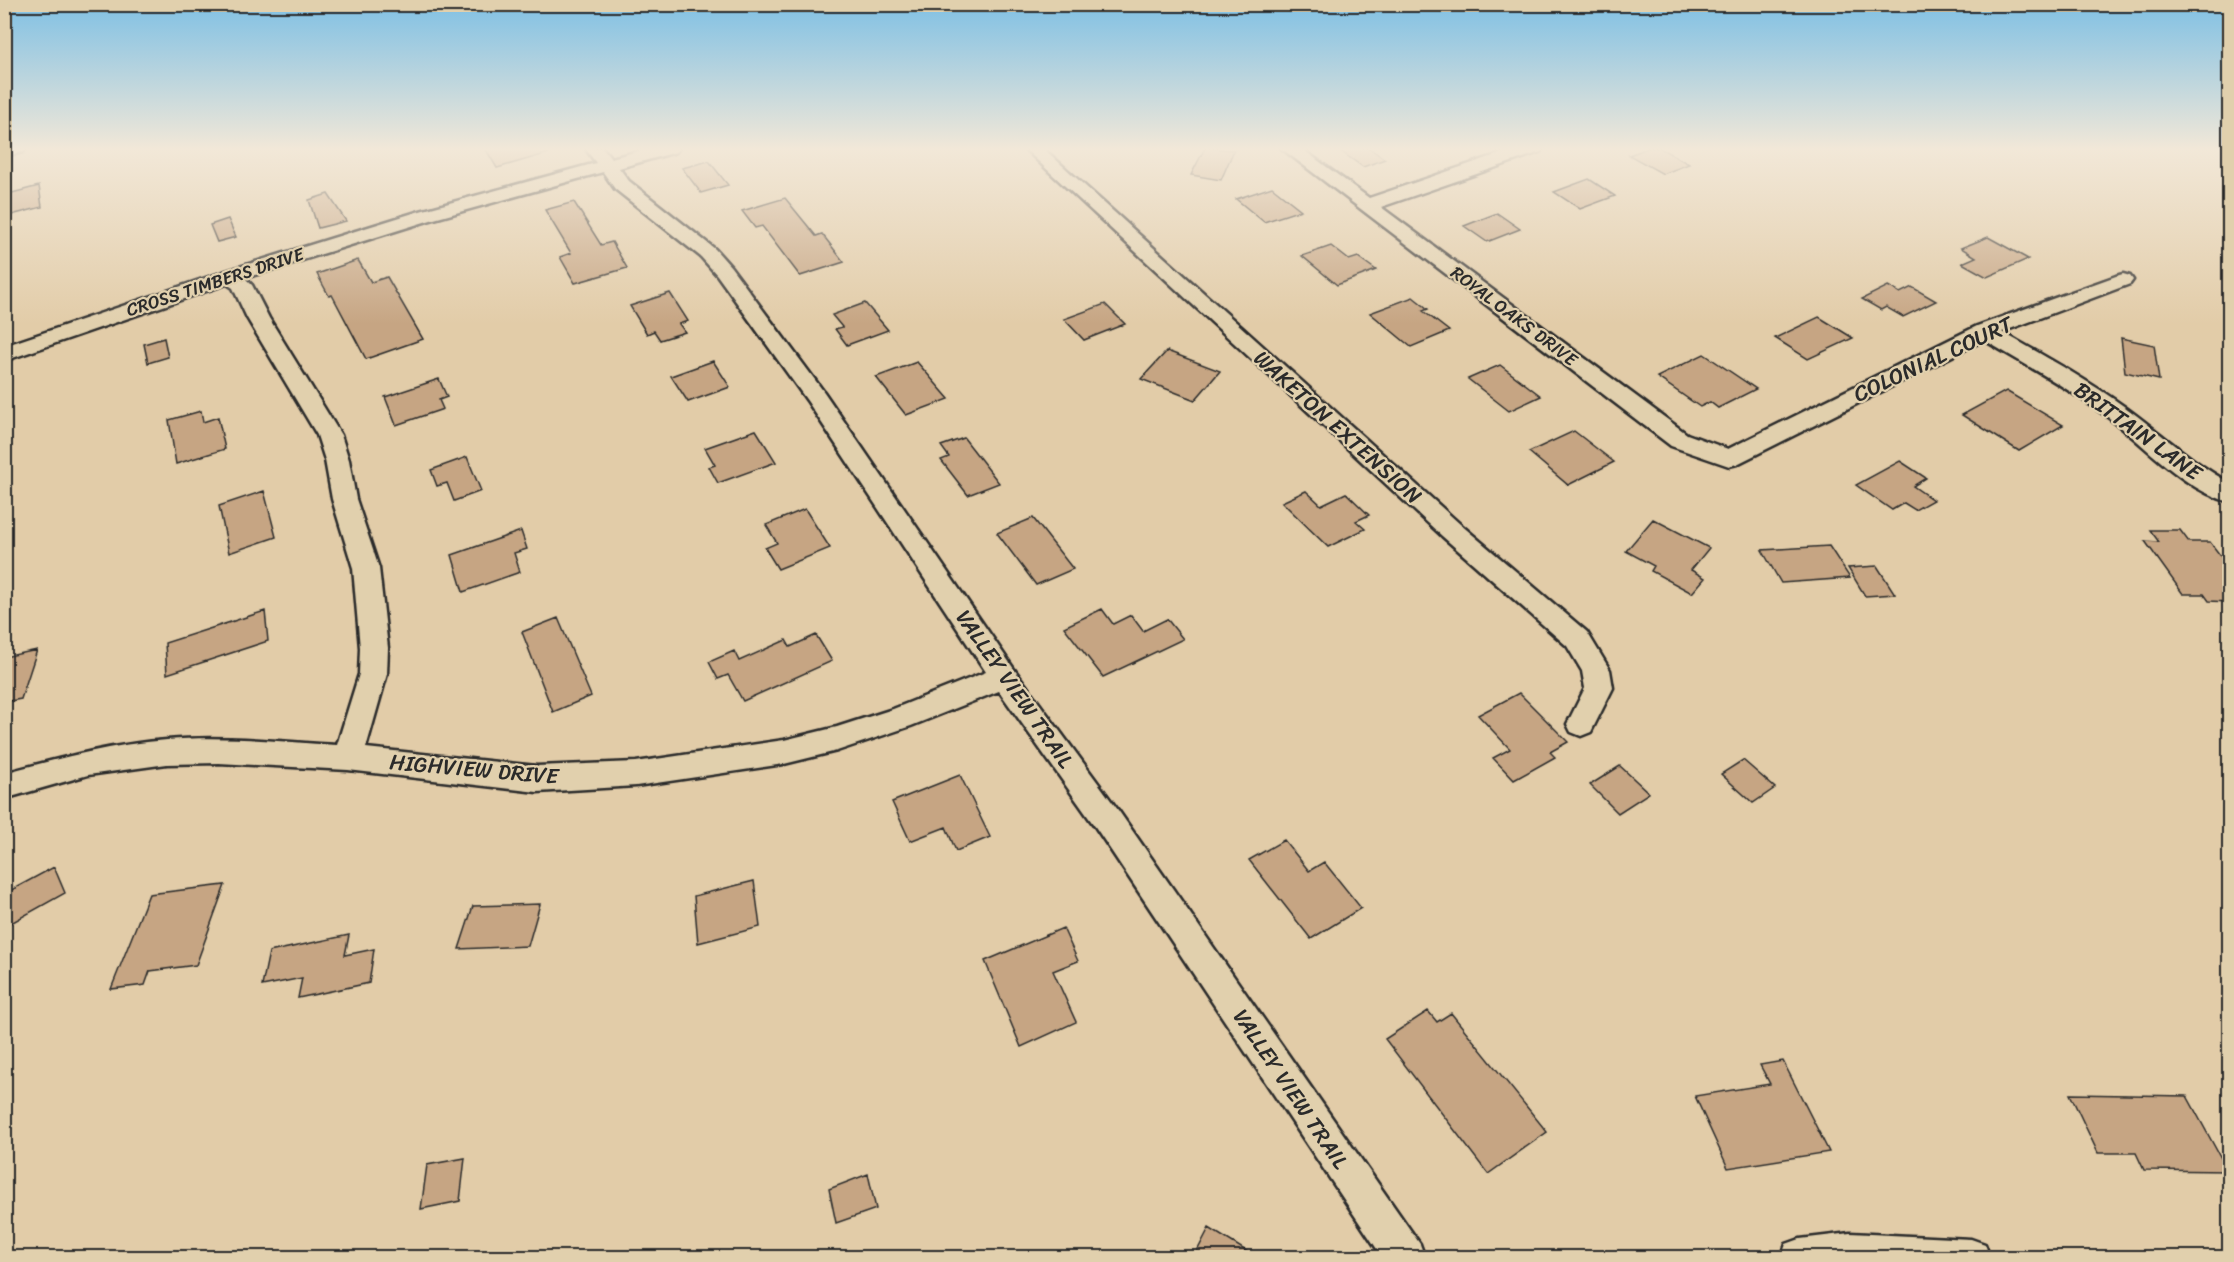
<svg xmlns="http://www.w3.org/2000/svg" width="2234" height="1262" font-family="Sriracha,sans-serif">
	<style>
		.building { fill: #c6a583; stroke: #2b2b2b; stroke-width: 1.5 }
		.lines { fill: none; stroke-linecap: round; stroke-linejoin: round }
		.minor-casing { stroke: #2b2b2b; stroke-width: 5 }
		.minor { fill: #e1d0ad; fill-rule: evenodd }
		.labels { text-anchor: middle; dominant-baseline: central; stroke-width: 4.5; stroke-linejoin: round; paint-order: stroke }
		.far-street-label { font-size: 18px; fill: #2b2b2b; stroke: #e1d0ad }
		.street-label { font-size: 22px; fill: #2b2b2b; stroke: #e1d0ad }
	</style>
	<rect width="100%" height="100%" fill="#e2cca8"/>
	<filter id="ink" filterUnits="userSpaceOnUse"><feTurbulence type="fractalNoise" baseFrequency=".0167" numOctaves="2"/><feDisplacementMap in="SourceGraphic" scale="12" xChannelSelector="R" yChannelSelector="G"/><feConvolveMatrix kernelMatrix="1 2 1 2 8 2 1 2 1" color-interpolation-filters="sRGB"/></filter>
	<g filter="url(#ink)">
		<path class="building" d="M 485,148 L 548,148 L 549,153 L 497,168 Z
			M 1205,148 L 1234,150 L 1221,180 L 1191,175 Z
			M 1336,148 L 1369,148 L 1385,159 L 1363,167 Z
			M 1648,148 L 1660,148 L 1689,164 L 1663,174 L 1629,155 Z
			M 709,161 L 728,185 L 701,193 L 682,168 Z
			M 1589,179 L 1615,196 L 1580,209 L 1554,192 Z
			M 39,186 L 42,207 L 4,217 L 4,195 Z
			M 1272,187 L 1301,210 L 1264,222 L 1236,199 Z
			M 328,194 L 346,221 L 318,228 L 309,200 Z
			M 785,198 L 816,236 L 822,234 L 844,262 L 800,276 L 762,226 L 755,228 L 742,211 Z
			M 574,202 L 601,245 L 612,242 L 627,268 L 575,283 L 560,257 L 571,253 L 545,210 Z
			M 1497,213 L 1520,229 L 1487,242 L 1464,226 Z
			M 228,219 L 236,237 L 217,242 L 210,225 Z
			M 1988,237 L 2028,259 L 1987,277 L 1962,263 L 1976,257 L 1961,248 Z
			M 1331,246 L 1349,260 L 1358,257 L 1376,270 L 1337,285 L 1302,256 Z
			M 358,260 L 371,282 L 387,277 L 423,339 L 366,359 L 332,295 L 329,296 L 317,274 Z
			M 1888,286 L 1900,293 L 1912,287 L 1936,301 L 1903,317 L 1886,307 L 1881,310 L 1862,299 Z
			M 670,293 L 688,321 L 679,324 L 685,332 L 660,340 L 654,331 L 647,334 L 630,306 Z
			M 1413,297 L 1428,309 L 1423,311 L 1449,331 L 1411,347 L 1370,313 Z
			M 865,303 L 888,330 L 847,345 L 835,329 L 842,327 L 832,315 Z
			M 1105,304 L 1125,324 L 1084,340 L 1064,319 Z
			M 1819,317 L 1853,338 L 1808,359 L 1775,338 Z
			M 164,338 L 168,357 L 148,363 L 144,344 Z
			M 2121,338 L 2154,345 L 2159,380 L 2125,372 Z
			M 1167,351 L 1220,371 L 1195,400 L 1141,379 Z
			M 1704,354 L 1756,389 L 1718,408 L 1710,402 L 1700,407 L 1657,377 Z
			M 713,361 L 730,387 L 688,402 L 671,376 Z
			M 917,362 L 949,399 L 906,415 L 876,377 Z
			M 1500,365 L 1541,396 L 1509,411 L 1468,379 Z
			M 439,379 L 447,397 L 439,400 L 443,409 L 396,425 L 385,397 Z
			M 2006,391 L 2063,425 L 2019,451 L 1962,415 Z
			M 201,411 L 203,422 L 218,417 L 225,449 L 176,464 L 169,420 Z
			M 756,430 L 776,462 L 718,483 L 709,467 L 715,465 L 705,448 Z
			M 1574,431 L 1614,462 L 1568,485 L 1529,452 Z
			M 964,438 L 999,483 L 968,495 L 941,460 L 949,457 L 941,446 Z
			M 467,457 L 481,491 L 454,501 L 447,483 L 437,486 L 431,470 Z
			M 1900,461 L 1926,478 L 1913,486 L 1933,500 L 1915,510 L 1904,503 L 1892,510 L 1856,485 Z
			M 264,491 L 276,537 L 229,553 L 219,506 Z
			M 1306,491 L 1321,505 L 1346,493 L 1369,515 L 1356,521 L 1365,529 L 1328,547 L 1282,502 Z
			M 805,509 L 830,548 L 778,569 L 765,548 L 777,543 L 766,525 Z
			M 1033,518 L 1073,569 L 1036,585 L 997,533 Z
			M 1653,519 L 1709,548 L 1691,570 L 1705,578 L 1692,593 L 1651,571 L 1654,566 L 1626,551 Z
			M 2150,530 L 2180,530 L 2189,542 L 2210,542 L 2229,567 L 2229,602 L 2209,601 L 2204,594 L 2183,594 L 2145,541 L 2159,542 Z
			M 521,531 L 527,549 L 514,553 L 520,572 L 463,592 L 452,555 Z
			M 1829,546 L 1850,578 L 1781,583 L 1762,550 Z
			M 1877,566 L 1895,594 L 1865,596 L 1848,568 Z
			M 1102,609 L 1113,624 L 1131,615 L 1143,631 L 1167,619 L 1183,639 L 1103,677 L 1064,627 Z
			M 265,611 L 268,641 L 167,674 L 165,643 Z
			M 558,618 L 591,696 L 553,712 L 522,632 Z
			M 816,635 L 832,661 L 743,701 L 728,675 L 718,679 L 709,662 L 734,651 L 739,661 L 786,640 L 790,647 Z
			M 37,650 L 21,699 L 4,702 L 4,657 Z
			M 1519,693 L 1568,742 L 1550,752 L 1555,757 L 1514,780 L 1493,758 L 1510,749 L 1478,715 Z
			M 1743,760 L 1775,788 L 1753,803 L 1721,774 Z
			M 1620,766 L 1649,793 L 1618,813 L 1590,785 Z
			M 960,775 L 990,837 L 956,851 L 946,827 L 910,841 L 892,802 Z
			M 1284,840 L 1309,871 L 1324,862 L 1361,908 L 1311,939 L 1249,860 Z
			M 54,867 L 65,893 L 4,927 L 4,894 Z
			M 754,881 L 760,927 L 698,943 L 694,896 Z
			M 225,885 L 196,965 L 150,971 L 145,985 L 111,989 L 149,894 Z
			M 540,904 L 528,946 L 459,949 L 473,906 Z
			M 1063,928 L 1078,961 L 1053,971 L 1076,1022 L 1021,1047 L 985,961 Z
			M 349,935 L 345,955 L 374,949 L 369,983 L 298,998 L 302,978 L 262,986 L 269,952 Z
			M 1428,1011 L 1437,1022 L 1451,1013 L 1547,1132 L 1488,1174 L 1385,1039 Z
			M 1783,1061 L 1829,1152 L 1728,1168 L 1695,1096 L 1770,1084 L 1760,1065 Z
			M 2070,1094 L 2187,1096 L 2228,1171 L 2144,1170 L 2136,1153 L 2098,1153 Z
			M 465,1158 L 460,1201 L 421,1209 L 427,1165 Z
			M 868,1174 L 876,1209 L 836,1223 L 829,1189 Z
			M 1209,1228 L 1256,1257 L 1194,1257 Z"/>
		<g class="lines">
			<g class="minor-casing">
				<path id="minor" d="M 4,148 L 26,148 L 23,152 L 4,156 Z
					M 585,148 L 603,148 L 611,158 L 651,148 L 679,148 L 676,152 L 619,168 L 629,181 L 715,249 L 731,267 L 824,392 L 1014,669 L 1118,810 L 1420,1244 L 1425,1258 L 1383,1258 L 1096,828 L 999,691 L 911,726 L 837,751 L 784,764 L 636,786 L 537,792 L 348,770 L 219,763 L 167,764 L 88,775 L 4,799 L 4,773 C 58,759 111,744 167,740 C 223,735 281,742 337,745 L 359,674 L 360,648 L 353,568 L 332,499 L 325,460 L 317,435 L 247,318 L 233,288 L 227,284 L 4,361 L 4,346 L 223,272 L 420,211 L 596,163 ZM 603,172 L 615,189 L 701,257 L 717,275 L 808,402 L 986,672 L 893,709 L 837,727 L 784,740 L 636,762 L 537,766 L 366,748 L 387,674 L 388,648 L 379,568 L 356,499 L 349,460 L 341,435 L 269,318 L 252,285 L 245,278 L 434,219 Z
					M 1024,148 L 1043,148 L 1460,524 L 1587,632 L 1610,670 L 1613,688 L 1591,732 L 1581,736 L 1571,732 L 1567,724 L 1585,688 L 1582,671 L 1567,646 L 1442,536 Z
					M 1281,148 L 1301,148 L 1369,198 L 1517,148 L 1543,148 L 1540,152 L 1381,207 L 1687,434 L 1728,449 L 1977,326 L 2116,276 L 2123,274 L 2130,276 L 2133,280 L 2130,284 L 2002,332 C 2044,356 2086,379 2125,407 C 2160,432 2191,462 2230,483 L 2230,502 C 2182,489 2148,447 2109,418 C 2070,389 2026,365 1984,340 L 1737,464 L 1729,466 L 1671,446 Z
					M 1850,1233 L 1971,1239 L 1985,1244 L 1990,1258 L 1781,1258 L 1786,1244 L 1800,1239 Z"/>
			</g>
			<use href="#minor" class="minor"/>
		</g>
	</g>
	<linearGradient id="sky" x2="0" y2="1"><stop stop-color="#7fc0e4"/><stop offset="0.46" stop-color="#f2e8d8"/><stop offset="1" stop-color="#f2e8d8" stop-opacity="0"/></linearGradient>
	<rect width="2234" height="324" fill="url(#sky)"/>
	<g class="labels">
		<g class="far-street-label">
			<text transform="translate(215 282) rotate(-18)">CROSS TIMBERS DRIVE</text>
			<text transform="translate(1514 316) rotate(37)">ROYAL OAKS DRIVE</text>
		</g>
		<g class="street-label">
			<text transform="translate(1933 359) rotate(-25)">COLONIAL COURT</text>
			<text transform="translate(1338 427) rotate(42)">WAKETON EXTENSION</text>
			<text transform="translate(2138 431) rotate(36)">BRITTAIN LANE</text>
			<text transform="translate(1015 689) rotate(55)">VALLEY VIEW TRAIL</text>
			<text transform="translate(474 769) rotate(5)">HIGHVIEW DRIVE</text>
			<text transform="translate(1291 1089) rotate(56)">VALLEY VIEW TRAIL</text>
		</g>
	</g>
	<rect width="2234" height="1262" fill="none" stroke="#e1d0ad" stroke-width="24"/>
	<rect x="12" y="12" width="2210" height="1238" fill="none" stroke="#2b2b2b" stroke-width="2" filter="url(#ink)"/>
</svg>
